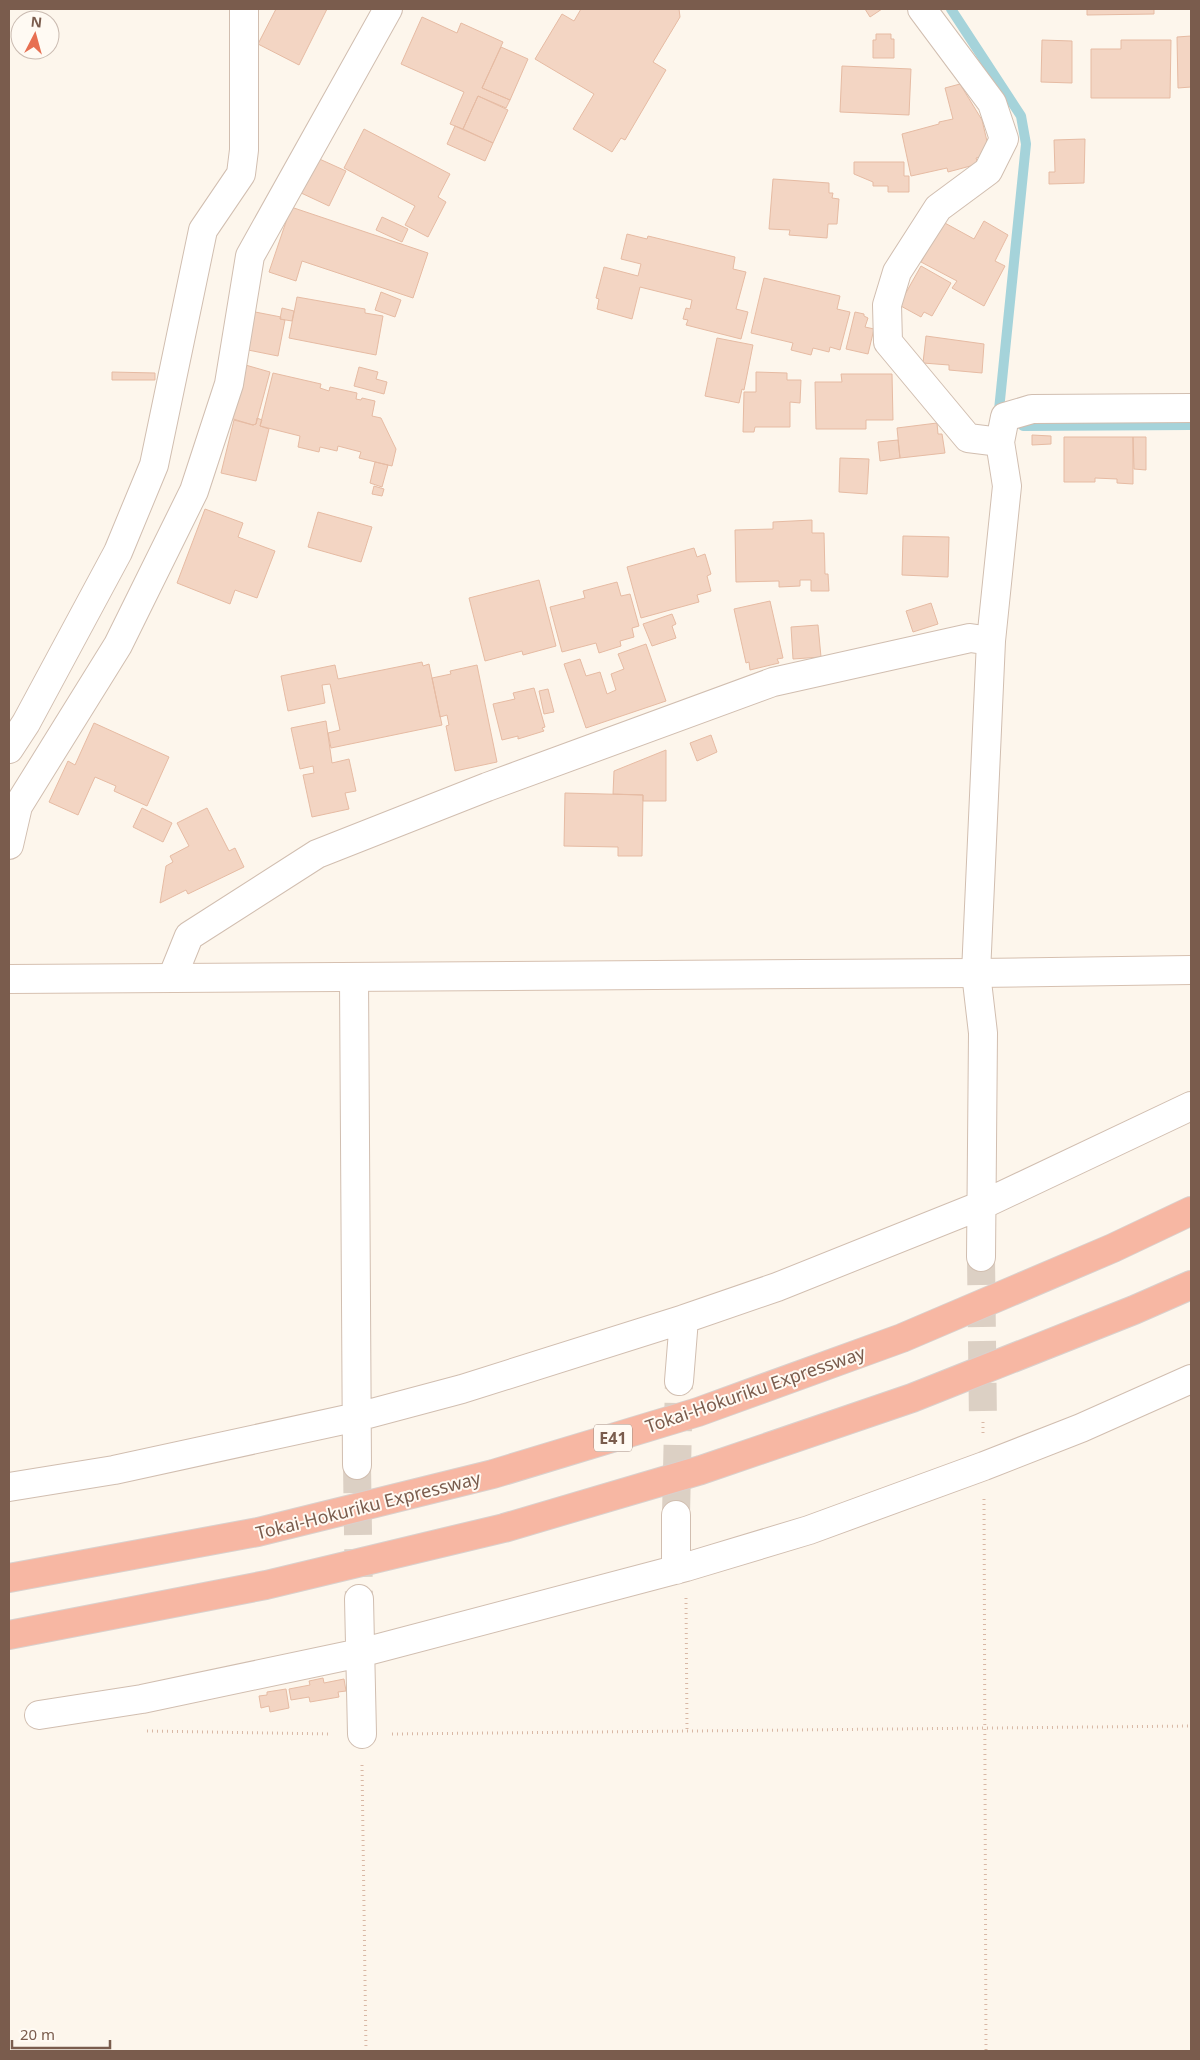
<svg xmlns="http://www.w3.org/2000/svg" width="1200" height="2060" font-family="'Noto Sans',sans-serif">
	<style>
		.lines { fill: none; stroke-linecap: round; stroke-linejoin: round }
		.stream { stroke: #a5d3da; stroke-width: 10 }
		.building { fill: #f3d5c3; stroke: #e6bba3 }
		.street-tunnel { stroke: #dcd0c4; stroke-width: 28; stroke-dasharray: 28 14; stroke-linecap: butt }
		.street-casing { stroke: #d1beb0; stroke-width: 30 }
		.secondary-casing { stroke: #d6c0b0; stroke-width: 30 }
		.highway-casing { stroke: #dad1cd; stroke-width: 30 }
		.path { stroke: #d9b8a5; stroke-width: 3; stroke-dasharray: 1 4; stroke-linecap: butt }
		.street { stroke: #fff; stroke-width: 28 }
		.secondary { stroke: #fff; stroke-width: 28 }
		.highway { stroke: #f7b7a3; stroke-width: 28 }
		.labels { text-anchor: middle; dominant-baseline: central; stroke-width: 4; stroke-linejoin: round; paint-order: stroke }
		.shield { fill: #fffaf3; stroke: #a28b7f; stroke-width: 1 }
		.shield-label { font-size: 16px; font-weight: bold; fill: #7a5c4d }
		.street-label { font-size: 18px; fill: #7a5c4d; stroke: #fffaf3 }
	</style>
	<rect width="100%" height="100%" fill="#fdf6ec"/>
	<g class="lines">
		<path class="stream" d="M 951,9 L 1021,116 L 1026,144 L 999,410
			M 1023,426 L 1191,425"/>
	</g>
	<path class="building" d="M 276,9 L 327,9 L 299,65 L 258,44 Z
		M 581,9 L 679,9 L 680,17 L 653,62 L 666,70 L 625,140 L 621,138 L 612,152 L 573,129 L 594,94 L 535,59 L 562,14 L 574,21 Z
		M 865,9 L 882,9 L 870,17 Z
		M 1087,9 L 1154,9 L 1154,14 L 1087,15 Z
		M 422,17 L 457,33 L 461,23 L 503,42 L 482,88 L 510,100 L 506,108 L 478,96 L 463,129 L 450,124 L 464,92 L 401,64 Z
		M 876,34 L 891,34 L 891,39 L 894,39 L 894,58 L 873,58 L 873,40 L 876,40 Z
		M 1191,36 L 1191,87 L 1178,88 L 1177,37 Z
		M 1042,40 L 1072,41 L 1072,83 L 1041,82 Z
		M 1121,40 L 1171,40 L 1170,98 L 1091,98 L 1091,49 L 1121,49 Z
		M 501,47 L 528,59 L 510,100 L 482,88 Z
		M 842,66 L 911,69 L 909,115 L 840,112 Z
		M 960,84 L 982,120 L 990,154 L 976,158 L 978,164 L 948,172 L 947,168 L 911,176 L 902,134 L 939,124 L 939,122 L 953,119 L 945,88 Z
		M 478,96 L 508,110 L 493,143 L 463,129 Z
		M 455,126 L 493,143 L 485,161 L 447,144 Z
		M 364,129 L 450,174 L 438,197 L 446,202 L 428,237 L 405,225 L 415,206 L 344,168 Z
		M 1085,139 L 1084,183 L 1049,184 L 1049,172 L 1055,172 L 1054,140 Z
		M 315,157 L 346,171 L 329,206 L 299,192 Z
		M 854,162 L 904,162 L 904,176 L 909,176 L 909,192 L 888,192 L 888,186 L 873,186 L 873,182 L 854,174 Z
		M 773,179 L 829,183 L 829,193 L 833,193 L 832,198 L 839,199 L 837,224 L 828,224 L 827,238 L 789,235 L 790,230 L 769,229 Z
		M 291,207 L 428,253 L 413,298 L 302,261 L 296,281 L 269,272 Z
		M 382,217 L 408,229 L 402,242 L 376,230 Z
		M 984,221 L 1008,235 L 995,261 L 1005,266 L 984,306 L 952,288 L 957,281 L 921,262 L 943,222 L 974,239 Z
		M 627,234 L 647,239 L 648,236 L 735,257 L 733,269 L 746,272 L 736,309 L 748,312 L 741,339 L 686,325 L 688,320 L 683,319 L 686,308 L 690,309 L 692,300 L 640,287 L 632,319 L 597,309 L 599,299 L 596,298 L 604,267 L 638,276 L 641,264 L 621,259 Z
		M 921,266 L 951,283 L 932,316 L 924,312 L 921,317 L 899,305 Z
		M 764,278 L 840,296 L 837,309 L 850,312 L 840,350 L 830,347 L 829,352 L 813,348 L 811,355 L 791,350 L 793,343 L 751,333 Z
		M 381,292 L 401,300 L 395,317 L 375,310 Z
		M 297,297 L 365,309 L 365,313 L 383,316 L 376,355 L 289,338 Z
		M 282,308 L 294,311 L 292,321 L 280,319 Z
		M 250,311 L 281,317 L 280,319 L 285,320 L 278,356 L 243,349 Z
		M 855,312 L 864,314 L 864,316 L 868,318 L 865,327 L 874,329 L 868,354 L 846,349 Z
		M 926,336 L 984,344 L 982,373 L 949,370 L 949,365 L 923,363 Z
		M 717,338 L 753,345 L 744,390 L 742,389 L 739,403 L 705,396 Z
		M 242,364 L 270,372 L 256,424 L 253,425 L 230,418 Z
		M 359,367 L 378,372 L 376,379 L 387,382 L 384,394 L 354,386 Z
		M 112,372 L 155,373 L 155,380 L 112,380 Z
		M 756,372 L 787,373 L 787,380 L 801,380 L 800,403 L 790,402 L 790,427 L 755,427 L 754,432 L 743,432 L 744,392 L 756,392 Z
		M 273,373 L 321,384 L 320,388 L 329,391 L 330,387 L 357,393 L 356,399 L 361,400 L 362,398 L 375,401 L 372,416 L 381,418 L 396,449 L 392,466 L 359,458 L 361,452 L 338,446 L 337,451 L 320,447 L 319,452 L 298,447 L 300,436 L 260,426 Z
		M 841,374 L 892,374 L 893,420 L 866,420 L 866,429 L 816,429 L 815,382 L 842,382 Z
		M 257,418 L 262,420 L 260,426 L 269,429 L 256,481 L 221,473 L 234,420 L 253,425 L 256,424 Z
		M 937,423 L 938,434 L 942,434 L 945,453 L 900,458 L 897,428 Z
		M 1032,435 L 1051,436 L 1051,444 L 1032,445 Z
		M 1064,437 L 1133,437 L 1133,484 L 1117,483 L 1117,479 L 1095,478 L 1095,482 L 1064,482 Z
		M 1133,437 L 1146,437 L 1146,470 L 1134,469 Z
		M 898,440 L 900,458 L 880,461 L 878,442 Z
		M 840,458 L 869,459 L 867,494 L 839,492 Z
		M 375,462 L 388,465 L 382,487 L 370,483 Z
		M 374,486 L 384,489 L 382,496 L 372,494 Z
		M 205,509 L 243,523 L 238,537 L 275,551 L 257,598 L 235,590 L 230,604 L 177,583 Z
		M 318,512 L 372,527 L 361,562 L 308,547 Z
		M 812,520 L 812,533 L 824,533 L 825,574 L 828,574 L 829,591 L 811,591 L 811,580 L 800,580 L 800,586 L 779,587 L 779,581 L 736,582 L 735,530 L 773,529 L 773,522 Z
		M 903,536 L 949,537 L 948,577 L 902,575 Z
		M 694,548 L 697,557 L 705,554 L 711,574 L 707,576 L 711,591 L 697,595 L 699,602 L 641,618 L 627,567 Z
		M 539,580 L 556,646 L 523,655 L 522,651 L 485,661 L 469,598 Z
		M 617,582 L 621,596 L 630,594 L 639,626 L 632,628 L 634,637 L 620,641 L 621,646 L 599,653 L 596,643 L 562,652 L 550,607 L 585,598 L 583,591 Z
		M 770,601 L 783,658 L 777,659 L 779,663 L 750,670 L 749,662 L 746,663 L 734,609 Z
		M 931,603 L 938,624 L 913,632 L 906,611 Z
		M 672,614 L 676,624 L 672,626 L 676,638 L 652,646 L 643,624 Z
		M 818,625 L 821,657 L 793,659 L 791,627 Z
		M 646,644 L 666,701 L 586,728 L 564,664 L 580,659 L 586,676 L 600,672 L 607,694 L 616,690 L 611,674 L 624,669 L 618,654 Z
		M 422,662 L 423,666 L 429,664 L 442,725 L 331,748 L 328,733 L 340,730 L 330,684 L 322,685 L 325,703 L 288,711 L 281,676 L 335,665 L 338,679 Z
		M 477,665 L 497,762 L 455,771 L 446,726 L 449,725 L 447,715 L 440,717 L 432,678 L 451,674 L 450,671 Z
		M 534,688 L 545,727 L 542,728 L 544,731 L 518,739 L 518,736 L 502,740 L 493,704 L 515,699 L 513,693 Z
		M 548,689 L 554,712 L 544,714 L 539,691 Z
		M 326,721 L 332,763 L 349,759 L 356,791 L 345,793 L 349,809 L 312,817 L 303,775 L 314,773 L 313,766 L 300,769 L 291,728 Z
		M 94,723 L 169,757 L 147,806 L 114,791 L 116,786 L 95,777 L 78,815 L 49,802 L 68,761 L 75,765 Z
		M 711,735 L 717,752 L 697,761 L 690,743 Z
		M 666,750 L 666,801 L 643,801 L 643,795 L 613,794 L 614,771 Z
		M 565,793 L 643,795 L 642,856 L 618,856 L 618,847 L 564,846 Z
		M 142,808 L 172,823 L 163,842 L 133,827 Z
		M 207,808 L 229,851 L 235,848 L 244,867 L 188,894 L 186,890 L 160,903 L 166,866 L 173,862 L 170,856 L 189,846 L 177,823 Z
		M 323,1678 L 324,1683 L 344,1679 L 346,1691 L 338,1692 L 339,1697 L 310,1702 L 309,1697 L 291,1700 L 289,1689 L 310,1685 L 309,1681 Z
		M 286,1689 L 289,1708 L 270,1712 L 269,1706 L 261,1708 L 259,1696 L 267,1695 L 267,1692 Z"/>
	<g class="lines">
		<path class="street-tunnel" d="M 981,1257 L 983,1422
			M 357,1465 L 359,1599
			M 676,1515 L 679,1381"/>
		<g class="street-casing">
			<path id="street" d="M 922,9 L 992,103 L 1004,139 L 988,171 L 938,208 L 897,272 L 887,305 L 888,342 L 968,438 L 1000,442
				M 9,749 L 26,723 L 118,552 L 154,465 L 203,230 L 241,174 L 244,150 L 244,9
				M 9,845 L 18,806 L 118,645 L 194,491 L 229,384 L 250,256 L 388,9
				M 172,978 L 189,936 L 317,854 L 487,787 L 773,682 L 970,638 L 991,641
				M 354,978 L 357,1465
				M 981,1257 L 983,1033 L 976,973 L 991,641 L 1007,486 L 1000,442 L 1005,417 L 1032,409 L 1191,408
				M 679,1381 L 684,1319
				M 9,1487 L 114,1470 L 357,1417 L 462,1389 L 684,1319 L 777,1287 L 982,1205 L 1191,1106
				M 676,1570 L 676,1515
				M 359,1599 L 362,1734
				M 39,1715 L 142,1699 L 360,1653 L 686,1567 L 809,1530 L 984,1466 L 1081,1428 L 1191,1379"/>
		</g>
		<g class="secondary-casing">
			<path id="secondary" d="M 9,979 L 976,973 L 1191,970"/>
		</g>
		<g class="highway-casing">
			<path id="highway" d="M 9,1578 L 258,1532 L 493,1474 L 698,1412 L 902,1338 L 1113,1248 L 1191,1211
				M 9,1635 L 266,1585 L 504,1528 L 701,1470 L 912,1398 L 1134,1310 L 1191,1285"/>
		</g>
		<path class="path" d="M 983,1422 L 983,1433
			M 984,1499 L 986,2051
			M 686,1598 L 687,1730
			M 147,1731 L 331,1734
			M 392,1734 L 1191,1726
			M 362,1765 L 366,2051"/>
		<use href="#street" class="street"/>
		<use href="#secondary" class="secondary"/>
		<use href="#highway" class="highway"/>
	</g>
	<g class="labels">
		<rect class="shield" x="594" y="1424.5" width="38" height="27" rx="4"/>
		<g class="shield-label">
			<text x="613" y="1438">E41</text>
		</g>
		<g class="street-label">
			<text transform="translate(755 1389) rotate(-19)">Tokai-Hokuriku Expressway</text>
			<text transform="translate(368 1505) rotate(-14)">Tokai-Hokuriku Expressway</text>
		</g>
	</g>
	<rect width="1200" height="2060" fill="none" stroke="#7a5c4d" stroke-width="20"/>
	<g transform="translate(35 35) rotate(6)"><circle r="24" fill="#fffaf3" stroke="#cabbb1"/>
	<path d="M0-4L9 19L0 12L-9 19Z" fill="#e76f51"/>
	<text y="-8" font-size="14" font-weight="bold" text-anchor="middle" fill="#7a5c4d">N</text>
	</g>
	<path d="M12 2040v8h98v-8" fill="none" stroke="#7a5c4d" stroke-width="2.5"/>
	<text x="20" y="2040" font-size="15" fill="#7a5c4d" stroke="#fffaf3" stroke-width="4" paint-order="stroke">20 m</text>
</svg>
